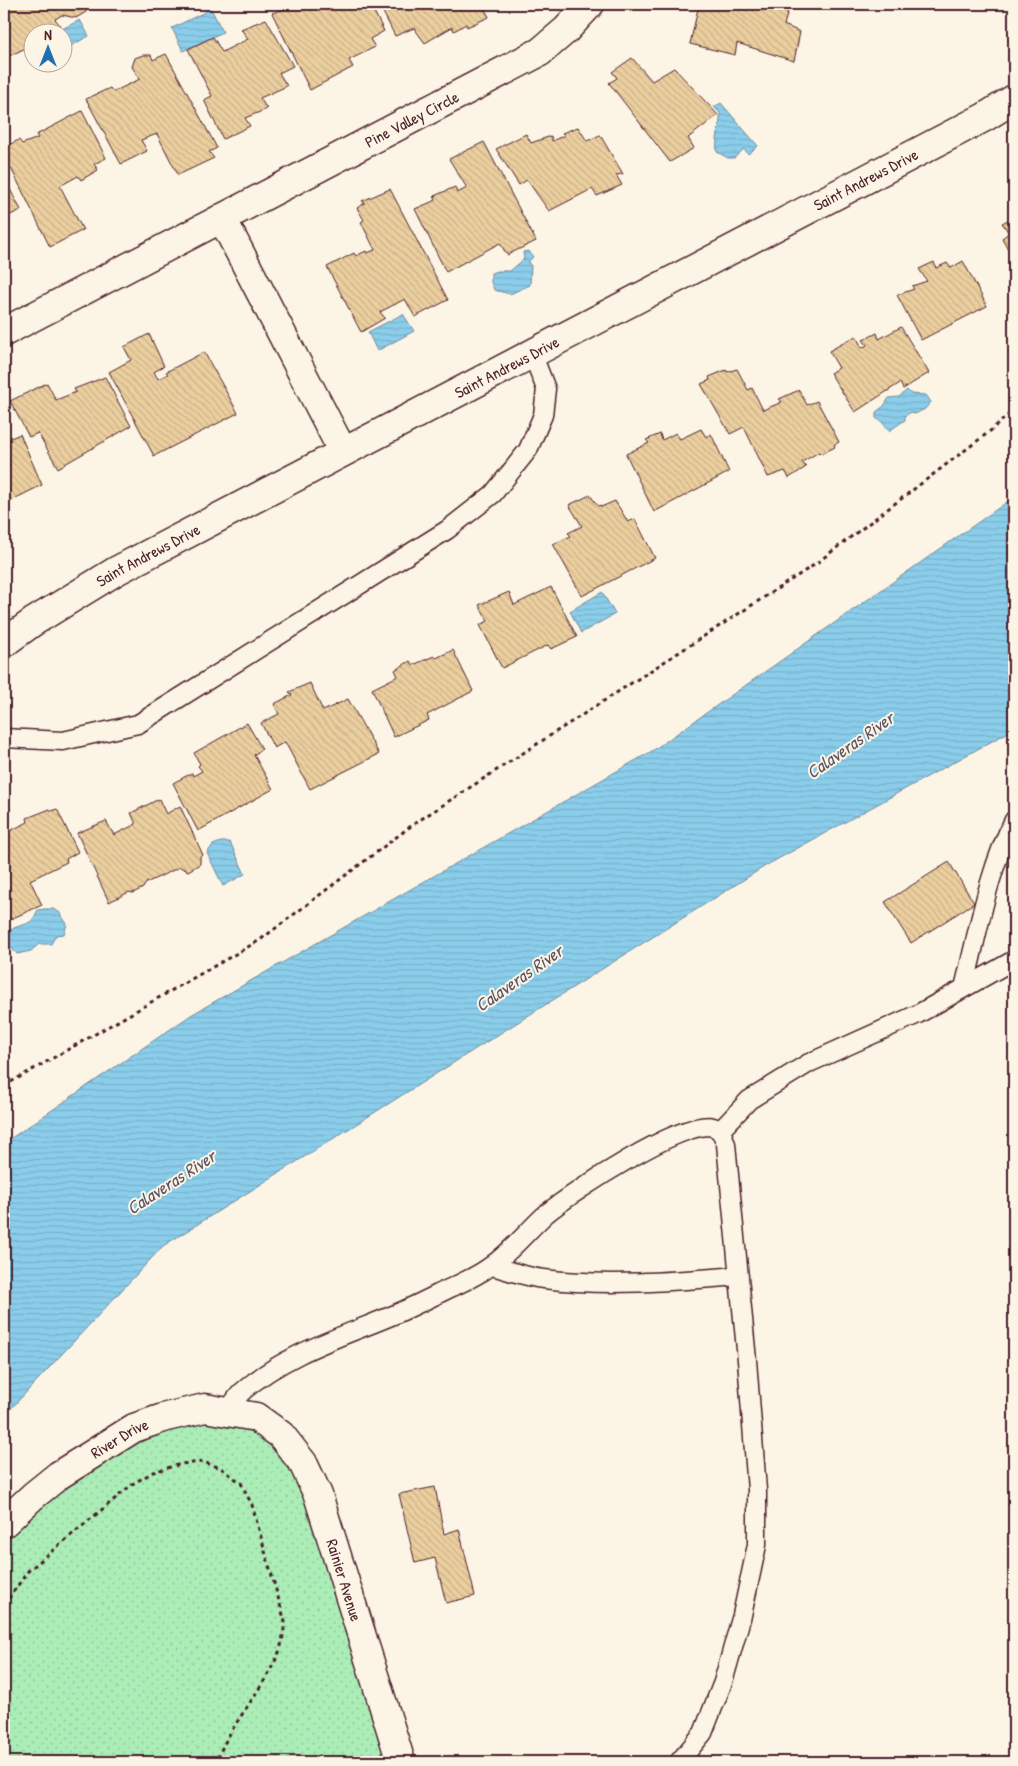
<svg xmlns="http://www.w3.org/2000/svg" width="1018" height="1766" font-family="'Patrick Hand',sans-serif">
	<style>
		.grass { fill: url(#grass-dots); stroke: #7a8671 }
		.water { fill: url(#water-rules); stroke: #70889e }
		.building { fill: url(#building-back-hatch); stroke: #4a1f2b }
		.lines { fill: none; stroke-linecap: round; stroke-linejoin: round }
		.lane-casing { stroke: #4a1f2b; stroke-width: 21 }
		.street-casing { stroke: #4a1f2b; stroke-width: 31 }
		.path { stroke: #4a1f2b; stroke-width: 3; stroke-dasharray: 4 4; stroke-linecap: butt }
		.lane { stroke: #fcf5e5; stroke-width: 18 }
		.street { stroke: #fcf5e5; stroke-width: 28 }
		.labels { text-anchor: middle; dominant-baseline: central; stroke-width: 4; stroke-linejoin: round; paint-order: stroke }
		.street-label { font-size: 16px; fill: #4a1f2b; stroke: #fcf5e5 }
		.water-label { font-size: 18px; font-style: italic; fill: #5d5465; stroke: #fcf5e5 }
	</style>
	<defs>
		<pattern id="grass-dots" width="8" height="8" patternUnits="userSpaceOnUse" patternTransform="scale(1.25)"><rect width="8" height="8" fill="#abedb7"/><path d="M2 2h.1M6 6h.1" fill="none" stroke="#95cb9e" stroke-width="1.8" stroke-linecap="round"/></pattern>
		<pattern id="water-rules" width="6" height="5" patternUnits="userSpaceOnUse" patternTransform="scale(1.25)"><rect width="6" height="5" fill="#8aceeb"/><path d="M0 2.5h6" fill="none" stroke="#79b0ca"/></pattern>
		<pattern id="building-back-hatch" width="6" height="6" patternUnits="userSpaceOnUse" patternTransform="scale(1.25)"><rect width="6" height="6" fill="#ebcf9f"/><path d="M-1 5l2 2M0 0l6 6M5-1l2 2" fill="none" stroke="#cbb189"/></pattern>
	</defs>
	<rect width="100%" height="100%" fill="#fcf5e5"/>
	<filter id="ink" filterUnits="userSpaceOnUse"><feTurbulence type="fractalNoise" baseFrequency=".02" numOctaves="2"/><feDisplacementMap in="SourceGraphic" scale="10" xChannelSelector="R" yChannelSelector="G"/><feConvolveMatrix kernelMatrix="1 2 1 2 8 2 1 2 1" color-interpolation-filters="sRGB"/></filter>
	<g filter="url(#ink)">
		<path class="grass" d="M 205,1408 L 281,1435 L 318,1495 L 401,1762 L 4,1762 L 4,1528 L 99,1449 Z"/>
		<path class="water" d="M 211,9 L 223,32 L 183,51 L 172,28 Z
			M 80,20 L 89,36 L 63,50 L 62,32 L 56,32 Z
			M 721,103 L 758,146 L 748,154 L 744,149 L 734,158 L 728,158 L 717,152 C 715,138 721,127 720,113 L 714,107 Z
			M 529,251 L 533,257 L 528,262 L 531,266 L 530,285 L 510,294 L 494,290 L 491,282 L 491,273 L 498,271 L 510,271 L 524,259 L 523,252 Z
			M 403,314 L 414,331 L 377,351 L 368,332 Z
			M 907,390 L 911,394 L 926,395 L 931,402 L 925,409 L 915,414 L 911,412 L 905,416 L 905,420 L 889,431 L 882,422 L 876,418 L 876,412 L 884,406 L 889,398 L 899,397 Z
			M 1014,497 L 1014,729 L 767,865 L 163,1246 L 4,1416 L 4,1143 L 191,1015 L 652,751 Z
			M 602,592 L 615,614 L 581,633 L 570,611 Z
			M 221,842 L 229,842 L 231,844 L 245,874 L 223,886 L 207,853 L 213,845 Z
			M 44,909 L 53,909 L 59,912 L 67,924 L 64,934 L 56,935 L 51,944 L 39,944 L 31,951 L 17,954 L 9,946 L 11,930 C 17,925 26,926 31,921 C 34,919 36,913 38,910 Z"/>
		<path class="building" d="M 4,4 L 89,4 L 86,12 L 76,18 L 62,15 L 55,19 L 60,25 L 44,32 L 32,32 L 32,38 L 30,39 L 32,45 L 9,56 L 4,46 Z
			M 285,4 L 370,4 L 384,31 L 370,39 L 375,47 L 349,60 L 353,67 L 310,90 L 272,13 L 285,9 L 282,5 Z
			M 379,4 L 482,4 L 489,17 L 467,27 L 466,24 L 454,31 L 452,27 L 425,43 L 414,28 L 395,36 Z
			M 699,4 L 790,4 L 784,25 L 800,32 L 794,61 L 737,43 L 735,55 L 690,44 Z
			M 266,19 L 293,66 L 279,73 L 287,86 L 260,98 L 267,109 L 245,118 L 250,126 L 223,139 L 204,100 L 212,96 L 188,49 L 213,37 L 222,52 L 248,39 L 241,29 Z
			M 166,54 L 217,148 L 209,152 L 214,158 L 178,175 L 157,134 L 141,140 L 147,151 L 121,164 L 86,99 L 110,88 L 113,92 L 140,79 L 132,67 L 135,58 L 143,55 L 151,55 L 153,60 Z
			M 632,58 L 652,81 L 674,68 L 718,115 L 688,138 L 694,148 L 670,162 L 609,83 L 617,78 L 612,72 Z
			M 82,111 L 106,158 L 94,164 L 98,170 L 81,180 L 78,176 L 60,186 L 83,230 L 50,247 L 4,154 L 4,147 L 19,140 L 22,144 L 38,138 L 36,135 Z
			M 578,127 L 587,141 L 600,135 L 623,174 L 616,175 L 622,185 L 597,196 L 592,189 L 549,211 L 527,180 L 519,185 L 496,149 L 526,134 L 531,143 L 551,136 L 552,141 L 565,135 L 562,133 Z
			M 484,142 L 536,241 L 507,255 L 500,243 L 446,272 L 415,209 L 436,200 L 434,196 L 455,187 L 457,193 L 467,188 L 449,159 Z
			M 4,178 L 21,210 L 4,218 Z
			M 390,189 L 448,300 L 415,317 L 405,299 L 380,312 L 385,318 L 361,332 L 327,267 L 354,253 L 356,256 L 366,251 L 367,253 L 375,250 L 361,222 L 364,220 L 357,208 L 365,203 L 362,201 Z
			M 1014,217 L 1014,260 L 1002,238 L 1009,233 L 1002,223 Z
			M 963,261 L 987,306 L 921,340 L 897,295 L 914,289 L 912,286 L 927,281 L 919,269 L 934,262 L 936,268 L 947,263 L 951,268 Z
			M 901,327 L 929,373 L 903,389 L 900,383 L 855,412 L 830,373 L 839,368 L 829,351 L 856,336 L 862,348 L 867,345 L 863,340 L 877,333 L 879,339 Z
			M 149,334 L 164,366 L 154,372 L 158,379 L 168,374 L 166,372 L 204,352 L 238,413 L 154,456 L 109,372 L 131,360 L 124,347 Z
			M 737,369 L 748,390 L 752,388 L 763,410 L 782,402 L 779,399 L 799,390 L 807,405 L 817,401 L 839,442 L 834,445 L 835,447 L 821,454 L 819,452 L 802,462 L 806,467 L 789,478 L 785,471 L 768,477 L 744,427 L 730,434 L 701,384 L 710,380 L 709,377 L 726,370 L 727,372 Z
			M 105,377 L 131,426 L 58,468 L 38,433 L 29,437 L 10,401 L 47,383 L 56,400 L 76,392 L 74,389 Z
			M 701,429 L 706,437 L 711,434 L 729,472 L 654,512 L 626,454 L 649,443 L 646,440 L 660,434 L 662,440 L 676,433 L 680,439 Z
			M 20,434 L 42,485 L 4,504 L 4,441 Z
			M 590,495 L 598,506 L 600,505 L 601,507 L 615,501 L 628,522 L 635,519 L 655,558 L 582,596 L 553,544 L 571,536 L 568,533 L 582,526 L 569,505 Z
			M 551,587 L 577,637 L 551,649 L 548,645 L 502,668 L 480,625 L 488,621 L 479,605 L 509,592 L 514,605 Z
			M 453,650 L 473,691 L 427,715 L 429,720 L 394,737 L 372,689 L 398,676 L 395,670 L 410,661 L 413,665 L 434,656 L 436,658 Z
			M 310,683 L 323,711 L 348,699 L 379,754 L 310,789 L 285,742 L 274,748 L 261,723 L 279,714 L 274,704 L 292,695 L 289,692 Z
			M 247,723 L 262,749 L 254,755 L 273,789 L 198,831 L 173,783 L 192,773 L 193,776 L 202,771 L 198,766 L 200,764 L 194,753 Z
			M 159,799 L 166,814 L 180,806 L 203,855 L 200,856 L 200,864 L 188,871 L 180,867 L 146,883 L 143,888 L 133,893 L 129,892 L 109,902 L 77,833 L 106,821 L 114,835 L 136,824 L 131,813 Z
			M 50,809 L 51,811 L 57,809 L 78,852 L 66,859 L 67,862 L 30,880 L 42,905 L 4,922 L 4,834 L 28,822 L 27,818 Z
			M 949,862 L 974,903 L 911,943 L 885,902 Z
			M 435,1487 L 444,1534 L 459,1529 L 475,1596 L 446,1603 L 435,1558 L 415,1563 L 399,1494 Z"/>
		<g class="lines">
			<g class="lane-casing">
				<path id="lane" d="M 4,738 L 63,741 L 138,724 L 447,530 L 493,494 L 528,450 L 543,415 L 546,389 L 532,353
					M 964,988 C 978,932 988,871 1014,820
					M 720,1131 L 749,1100 L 809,1063 L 918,1014 L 1014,960
					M 492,1266 C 508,1270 526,1277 544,1279 C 607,1287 676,1281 739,1276
					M 227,1412 C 232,1405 237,1396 243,1391 C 287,1352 345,1336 398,1313 C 414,1306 430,1298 446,1290 C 461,1283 478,1276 492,1265 C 513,1250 528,1230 547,1213 C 572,1193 684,1118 713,1127 C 721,1129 723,1136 726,1144 L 747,1360 L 757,1490 L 757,1545 L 742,1615 L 723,1682 L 703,1733 L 679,1762"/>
			</g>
			<g class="street-casing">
				<g id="street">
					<path d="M 222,218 L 343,452"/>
					<path id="s1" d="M 4,332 L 540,52 L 566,30 L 590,4"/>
					<path id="s2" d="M 4,643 L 33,622 L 116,571 L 985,117 L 1014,99"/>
					<path id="s3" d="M 4,1523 L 33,1496 L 59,1475 L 134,1428 L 166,1417 L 205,1408 L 256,1417 L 281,1435 L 303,1463 L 318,1495 L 401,1762"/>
				</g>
			</g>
			<path class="path" d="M 4,1086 L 260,940 L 415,823 L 814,565 L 989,432 L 1014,410
				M 4,1605 L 28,1571 L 134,1483 L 153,1472 L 181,1464 L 203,1462 L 221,1468 L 241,1483 L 252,1505 L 285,1622 C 283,1635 282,1648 276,1659 C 259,1695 230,1725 216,1762"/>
			<use href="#lane" class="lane"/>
			<use href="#street" class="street"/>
		</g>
	</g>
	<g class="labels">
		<g class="street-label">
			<text stroke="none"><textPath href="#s1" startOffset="460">Pine Valley Circle</textPath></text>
			<text stroke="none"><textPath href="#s2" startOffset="979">Saint Andrews Drive</textPath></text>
			<text stroke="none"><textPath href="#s2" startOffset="574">Saint Andrews Drive</textPath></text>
			<text stroke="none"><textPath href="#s2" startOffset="169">Saint Andrews Drive</textPath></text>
			<text stroke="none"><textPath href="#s3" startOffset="144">River Drive</textPath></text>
			<text stroke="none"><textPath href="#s3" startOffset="478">Rainier Avenue</textPath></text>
		</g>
		<g class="water-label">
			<text transform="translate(850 745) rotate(-35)">Calaveras River</text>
			<text transform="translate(519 978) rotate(-35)">Calaveras River</text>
			<text transform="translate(171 1182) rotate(-33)">Calaveras River</text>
		</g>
	</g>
	<rect width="1018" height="1766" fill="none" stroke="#fcf5e5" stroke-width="20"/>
	<rect x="10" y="10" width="998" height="1746" fill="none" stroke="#4a1f2b" stroke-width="2" filter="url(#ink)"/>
	<g transform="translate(48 48)"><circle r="24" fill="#fcf5e5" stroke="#b59f9b"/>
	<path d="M0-4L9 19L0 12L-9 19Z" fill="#1f6fb2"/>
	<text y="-8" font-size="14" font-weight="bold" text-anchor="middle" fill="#4a1f2b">N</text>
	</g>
</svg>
